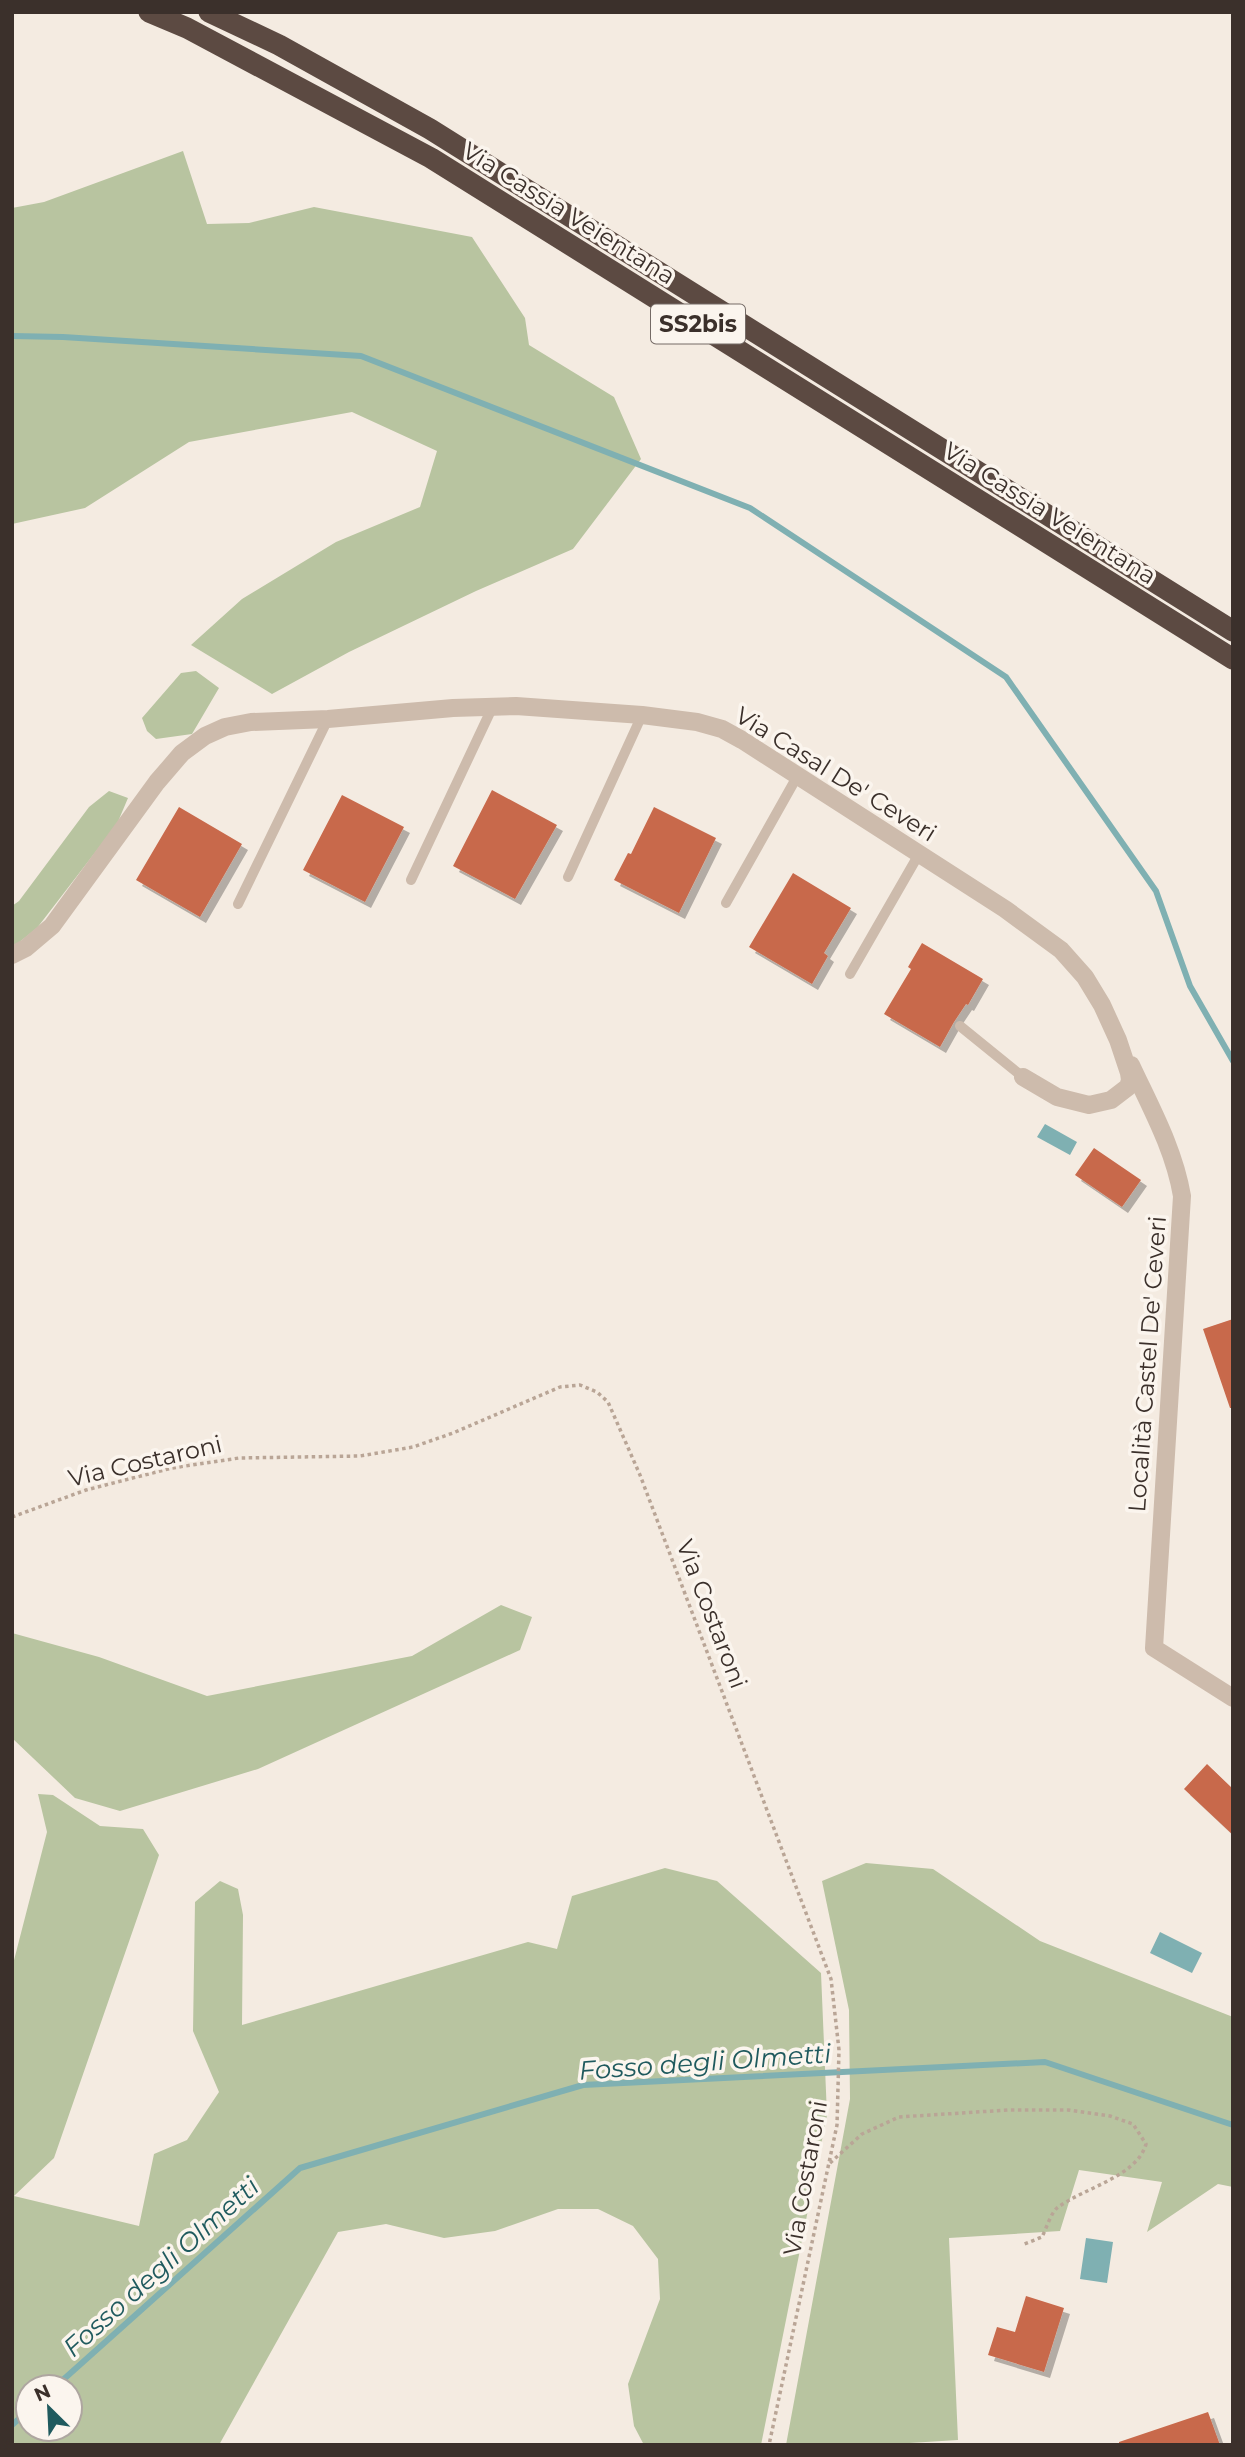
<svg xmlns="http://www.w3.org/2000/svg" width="1245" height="2457" font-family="Montserrat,sans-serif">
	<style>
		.green { fill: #b8c4a0; fill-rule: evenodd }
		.water { fill: #7fb0b2 }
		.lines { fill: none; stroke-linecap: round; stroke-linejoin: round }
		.stream { stroke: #7fb0b2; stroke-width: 6 }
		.building { fill: #c8694b; filter: url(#shadow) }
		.path { stroke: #b9a596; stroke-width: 3.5; stroke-dasharray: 3.5 3.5; stroke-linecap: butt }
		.lane { stroke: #cdbbac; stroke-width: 10 }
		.street { stroke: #cdbbac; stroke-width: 18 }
		.highway { stroke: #5c4a42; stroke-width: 21 }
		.labels { text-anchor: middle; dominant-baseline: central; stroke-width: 7; stroke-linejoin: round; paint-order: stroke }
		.shield { fill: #fbf5ee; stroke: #756b66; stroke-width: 2 }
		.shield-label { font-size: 23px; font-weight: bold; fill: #3b302b }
		.street-label { font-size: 24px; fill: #3b302b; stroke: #fbf5ee }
		.water-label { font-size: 26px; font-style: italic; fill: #1f5a5e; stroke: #fbf5ee }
	</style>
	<defs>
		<filter id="shadow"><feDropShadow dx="6" dy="6" stdDeviation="0" flood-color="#0004"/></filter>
	</defs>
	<rect width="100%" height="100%" fill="#f4ebe1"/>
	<path class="green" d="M 183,151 L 207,224 L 249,223 L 314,207 L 472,237 L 525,318 L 529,345 L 614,397 L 641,459 L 573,549 L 476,591 L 349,652 L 272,694 L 191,645 L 242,599 L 336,542 L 420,507 L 437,451 L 352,412 L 189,442 L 85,508 L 12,524 L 12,208 L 44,202 Z
		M 196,671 L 219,688 L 192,734 L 156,739 L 147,731 L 142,718 L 181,673 Z
		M 109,791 L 128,798 L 117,824 L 37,928 L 12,948 L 12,906 L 19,901 L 89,807 Z
		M 501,1605 L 532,1617 L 520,1650 L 258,1769 L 120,1811 L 75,1798 L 12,1738 L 12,1633 L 99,1657 L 207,1696 L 412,1656 Z
		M 38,1794 L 53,1795 L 100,1826 L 143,1829 L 159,1855 L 54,2158 L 14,2196 L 139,2226 L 154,2154 L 187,2140 L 219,2092 L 193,2031 L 195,1902 L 220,1881 L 238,1889 L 243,1915 L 242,2025 L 528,1942 L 557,1949 L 572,1896 L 665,1868 L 717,1881 L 821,1973 L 827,2115 L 761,2445 L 644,2445 L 634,2426 L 628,2384 L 660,2299 L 658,2259 L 633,2226 L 598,2209 L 558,2209 L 495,2231 L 444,2238 L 386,2224 L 338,2232 L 219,2445 L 12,2445 L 12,1968 L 47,1832 ZM 70,2387 L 70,2429 L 28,2429 L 28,2387 Z
		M 866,1863 L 933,1869 L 1040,1941 L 1233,2017 L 1233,2187 L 1218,2184 L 1147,2232 L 1162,2182 L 1079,2170 L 1060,2231 L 949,2238 L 958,2440 L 877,2445 L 786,2445 L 850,2099 L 849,2010 L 822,1881 Z"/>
	<path class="water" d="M 1045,1124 L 1077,1142 L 1070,1155 L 1037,1137 Z
		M 1160,1932 L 1202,1953 L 1192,1973 L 1150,1953 Z
		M 1086,2238 L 1113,2242 L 1107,2283 L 1080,2279 Z"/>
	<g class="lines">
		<path class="stream" d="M 12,336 L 63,337 L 361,356 L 750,508 L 1006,677 L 1156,891 L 1190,986 L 1233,1061
			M 55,2387 L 300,2168 L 583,2085 L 1045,2062 L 1233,2125
			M 12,2425 L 28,2411"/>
	</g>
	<path class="building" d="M 492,790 L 557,825 L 515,899 L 453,866 Z
		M 342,795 L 404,827 L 365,902 L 303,870 Z
		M 179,807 L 242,844 L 200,917 L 136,880 Z
		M 654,807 L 716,838 L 679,913 L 614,880 L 628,853 L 631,854 Z
		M 793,873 L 851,908 L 824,953 L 828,956 L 812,984 L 749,947 Z
		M 922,943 L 983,979 L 968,1005 L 966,1004 L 954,1022 L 940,1047 L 884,1014 L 911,969 L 908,967 Z
		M 1094,1148 L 1141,1180 L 1122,1207 L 1075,1175 Z
		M 1233,1319 L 1233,1408 L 1230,1408 L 1203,1329 Z
		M 1207,1764 L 1233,1789 L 1233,1835 L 1184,1789 Z
		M 1026,2296 L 1064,2308 L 1044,2372 L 988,2355 L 997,2327 L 1015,2332 Z
		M 1208,2412 L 1220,2445 L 1119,2445 L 1119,2442 Z"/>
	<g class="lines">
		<path class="path" d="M 12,1517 L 86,1490 L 172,1468 L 239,1458 L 360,1456 L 413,1447 L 453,1433 L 560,1387 L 580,1385 L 597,1392 L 608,1402 L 640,1475 L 831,1979 L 839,2050 L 837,2125 L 769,2445
			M 830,2163 L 862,2134 L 899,2117 L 1008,2110 L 1068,2110 L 1110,2116 L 1133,2124 L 1146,2144 C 1137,2177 1083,2188 1057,2208 C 1051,2213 1046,2229 1042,2237 L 1022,2245"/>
		<path class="lane" d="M 568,877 L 642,715
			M 411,880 L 493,706
			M 726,903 L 798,775
			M 238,904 L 328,719
			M 850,974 L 919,854
			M 960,1026 L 1023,1077"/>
		<path class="street" d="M 12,955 L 26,948 L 52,926 L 157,782 L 182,753 L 205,736 L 225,727 L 251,722 L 328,719 L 453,708 L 516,706 L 642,715 L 697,722 L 722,729 L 742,740 L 1005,909 L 1061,950 L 1085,977 L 1102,1005 L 1118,1040 L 1129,1073 L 1130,1080 L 1128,1087 L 1111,1100 L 1089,1105 L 1057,1097 L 1023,1077
			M 1131,1065 C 1151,1108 1174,1149 1182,1196 L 1154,1648 L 1233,1698"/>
		<path class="highway" d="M 149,12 L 187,28 L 431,158 L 1233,659
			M 209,12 L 279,45 L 430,129 L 1233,631"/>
	</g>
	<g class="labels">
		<rect class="shield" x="651" y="304.5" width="94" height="39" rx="5"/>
		<g class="shield-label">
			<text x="698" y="324">SS2bis</text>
		</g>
		<g class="street-label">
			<text transform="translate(569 213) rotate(32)">Via Cassia Veientana</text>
			<text transform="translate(1050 513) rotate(32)">Via Cassia Veientana</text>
			<text transform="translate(836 774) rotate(32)">Via Casal De' Ceveri</text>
			<text transform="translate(1147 1364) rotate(-86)">Località Castel De' Ceveri</text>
			<text transform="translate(145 1461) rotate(-13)">Via Costaroni</text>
			<text transform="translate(712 1614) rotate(69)">Via Costaroni</text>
			<text transform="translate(805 2178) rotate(-80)">Via Costaroni</text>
		</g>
		<g class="water-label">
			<text transform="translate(705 2062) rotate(-4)">Fosso degli Olmetti</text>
			<text transform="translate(161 2267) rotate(-42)">Fosso degli Olmetti</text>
		</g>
	</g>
	<rect width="1245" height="2457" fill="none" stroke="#3b302b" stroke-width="28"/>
	<g transform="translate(49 2408) rotate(336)"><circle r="33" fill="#fbf5ee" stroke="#aea6a0" stroke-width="2"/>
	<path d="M0-5L12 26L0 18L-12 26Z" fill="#1f5a5e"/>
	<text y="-10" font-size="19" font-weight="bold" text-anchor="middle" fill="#3b302b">N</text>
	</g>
</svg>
